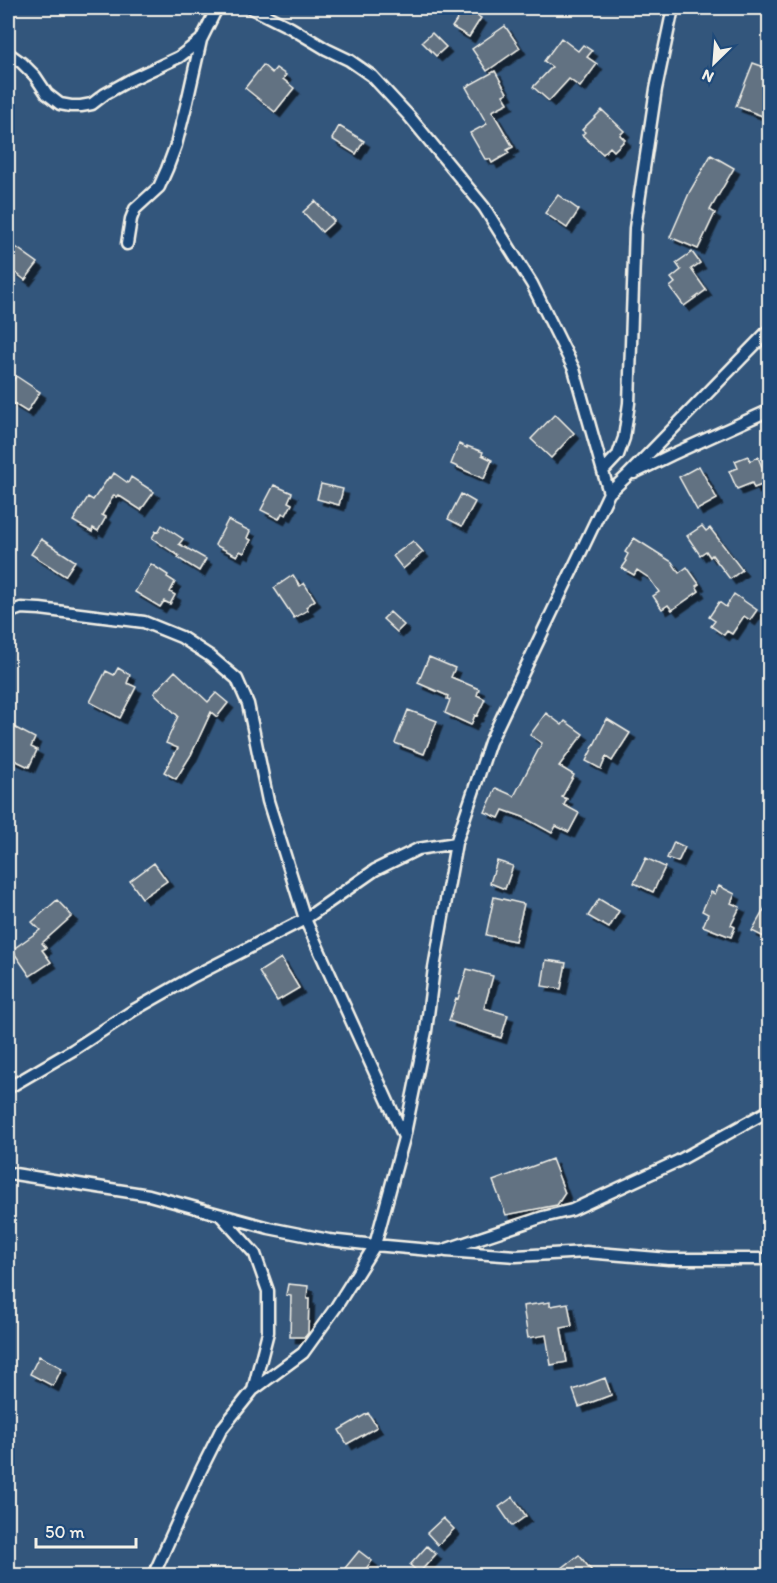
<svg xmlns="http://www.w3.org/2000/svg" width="777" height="1583" font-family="Itim,sans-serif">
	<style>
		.building { fill: #627282; stroke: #f4f1e8; stroke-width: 1.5; filter: url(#shadow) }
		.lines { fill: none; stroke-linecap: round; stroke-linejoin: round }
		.street-casing { stroke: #f4f1e8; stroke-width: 15 }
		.street { stroke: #1f4a7a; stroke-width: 10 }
	</style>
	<defs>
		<filter id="shadow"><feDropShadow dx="5.5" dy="5.5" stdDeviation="0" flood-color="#0009"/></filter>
	</defs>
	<rect width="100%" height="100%" fill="#33567c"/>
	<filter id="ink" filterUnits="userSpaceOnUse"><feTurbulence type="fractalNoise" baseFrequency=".0167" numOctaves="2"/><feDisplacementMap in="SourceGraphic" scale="12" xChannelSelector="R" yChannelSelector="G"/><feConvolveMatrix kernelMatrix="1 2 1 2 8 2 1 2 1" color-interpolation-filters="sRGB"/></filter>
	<g filter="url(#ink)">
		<path class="building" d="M 465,8 L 481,18 L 469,37 L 452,27 Z
			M 505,26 L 520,48 L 487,71 L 472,49 Z
			M 432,33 L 446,47 L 436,56 L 422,42 Z
			M 561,38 L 578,51 L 583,45 L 592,51 L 587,57 L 597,64 L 580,87 L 569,79 L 549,101 L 533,87 L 552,67 L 544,61 Z
			M 753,63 L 770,69 L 770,104 L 765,117 L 736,106 Z
			M 263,65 L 272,73 L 276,68 L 286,75 L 283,79 L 294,88 L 275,112 L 245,88 Z
			M 495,71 L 507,93 L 503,95 L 508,103 L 492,111 L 513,147 L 507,150 L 509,153 L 492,163 L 490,159 L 485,159 L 470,133 L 487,124 L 466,87 Z
			M 602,110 L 624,131 L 620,135 L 625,140 L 614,151 L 610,147 L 603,154 L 582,135 L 585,132 L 582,130 Z
			M 339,126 L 364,141 L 356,154 L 332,139 Z
			M 711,155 L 734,168 L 710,210 L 715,213 L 698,249 L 670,237 L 690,191 Z
			M 558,195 L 579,210 L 567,228 L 545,213 Z
			M 315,201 L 334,221 L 322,232 L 303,212 Z
			M 13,245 L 38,263 L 25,280 L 8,267 L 8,253 Z
			M 692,252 L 700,263 L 691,269 L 706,290 L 684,306 L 670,287 L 675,283 L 671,278 L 681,270 L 676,263 Z
			M 16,376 L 40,392 L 27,412 L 8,400 L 8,389 Z
			M 555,414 L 574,433 L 551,458 L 531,439 Z
			M 459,444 L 467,448 L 467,446 L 483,452 L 482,455 L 492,460 L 484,479 L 451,464 Z
			M 748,456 L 750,461 L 758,457 L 766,477 L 762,479 L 764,484 L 754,488 L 752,483 L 737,489 L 729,471 L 738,468 L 735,461 Z
			M 699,466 L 717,499 L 697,510 L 679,477 Z
			M 114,473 L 128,483 L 131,477 L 154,492 L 141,510 L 118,495 L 116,497 L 114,495 L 102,515 L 106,517 L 98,531 L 93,528 L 92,532 L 73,521 L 88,497 L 93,500 L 109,477 L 111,478 Z
			M 321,484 L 343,489 L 339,505 L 317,499 Z
			M 274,485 L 292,493 L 288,502 L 292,504 L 286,515 L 282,513 L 279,519 L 261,510 Z
			M 461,494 L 475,502 L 462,526 L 448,519 Z
			M 228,520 L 250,531 L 247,538 L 251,540 L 244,553 L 240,551 L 237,556 L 215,545 Z
			M 162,525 L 183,539 L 179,544 L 206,559 L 199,571 L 178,558 L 179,556 L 152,538 L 156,531 L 158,532 Z
			M 702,526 L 706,531 L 710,528 L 742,570 L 730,579 L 712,555 L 710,557 L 706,551 L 700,555 L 687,536 Z
			M 634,538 L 672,562 L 679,573 L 687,567 L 699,584 L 696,586 L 699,591 L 672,610 L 668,605 L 662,609 L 653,596 L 659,592 L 649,578 L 637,570 L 634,575 L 622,568 L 627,561 L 625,560 L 628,554 L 625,552 Z
			M 41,539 L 75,561 L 65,576 L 31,554 Z
			M 413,541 L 423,552 L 403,569 L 393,556 Z
			M 151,564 L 168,575 L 167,577 L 175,582 L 170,592 L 175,595 L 170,604 L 164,601 L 160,607 L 135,592 Z
			M 293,575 L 300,586 L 304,583 L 315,600 L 306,607 L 308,610 L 294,618 L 274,588 Z
			M 734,594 L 757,610 L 750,620 L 744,616 L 732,634 L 727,631 L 724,635 L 711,626 L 715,621 L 709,617 L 719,602 L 726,607 Z
			M 390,612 L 404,625 L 397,632 L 383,619 Z
			M 429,657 L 455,668 L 451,677 L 479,689 L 477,695 L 485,699 L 477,716 L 475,715 L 471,725 L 445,713 L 450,700 L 447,699 L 448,696 L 418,683 Z
			M 118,668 L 130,675 L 127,683 L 136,687 L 120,718 L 90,702 L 106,671 L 114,675 Z
			M 175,671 L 208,702 L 216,693 L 228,703 L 217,717 L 211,712 L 191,755 L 176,779 L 164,772 L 178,748 L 166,743 L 178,716 L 154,693 Z
			M 408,710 L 437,721 L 424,754 L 395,743 Z
			M 546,713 L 562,725 L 565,721 L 583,734 L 559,766 L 574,775 L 562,797 L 567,799 L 564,805 L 579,813 L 569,832 L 556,826 L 552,833 L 523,817 L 503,810 L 499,818 L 485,812 L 496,788 L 514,796 L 542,743 L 530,735 Z
			M 607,719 L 630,733 L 612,761 L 606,757 L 601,769 L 586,761 Z
			M 8,724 L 35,738 L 31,747 L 37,750 L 29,767 L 8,757 Z
			M 674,842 L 685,847 L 678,862 L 667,858 Z
			M 646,858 L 665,867 L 653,892 L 634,883 Z
			M 497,861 L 513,866 L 505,889 L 490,883 Z
			M 154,863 L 167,881 L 142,898 L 130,881 Z
			M 719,886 L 735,894 L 731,903 L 740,907 L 731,925 L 735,927 L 731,937 L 703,926 L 708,914 L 702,911 L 711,892 L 715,894 Z
			M 494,897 L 524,904 L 515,941 L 486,935 Z
			M 599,899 L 619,911 L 609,928 L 588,916 Z
			M 770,899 L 770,940 L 752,931 Z
			M 57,900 L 72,916 L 42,943 L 46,948 L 42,950 L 51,962 L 30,976 L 12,950 L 40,930 L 32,922 Z
			M 281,958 L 299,988 L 277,1001 L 259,972 Z
			M 546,960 L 566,963 L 561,989 L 542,986 Z
			M 467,969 L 493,976 L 484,1008 L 508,1015 L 501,1038 L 449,1021 L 456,998 L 458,999 Z
			M 552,1159 L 565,1193 L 557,1205 L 506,1215 L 493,1181 Z
			M 288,1284 L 308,1286 L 307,1299 L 309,1299 L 308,1333 L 305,1337 L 290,1337 L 291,1296 L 286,1295 Z
			M 550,1302 L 550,1306 L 568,1303 L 572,1326 L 561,1328 L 567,1362 L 551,1365 L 546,1335 L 528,1338 L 523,1306 Z
			M 39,1356 L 62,1368 L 53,1386 L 30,1374 Z
			M 605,1378 L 611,1395 L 579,1407 L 573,1390 Z
			M 368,1413 L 377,1427 L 347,1444 L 339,1430 Z
			M 513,1497 L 526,1516 L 512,1526 L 499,1507 Z
			M 443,1518 L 454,1529 L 438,1545 L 427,1533 Z
			M 427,1546 L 436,1554 L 419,1573 L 410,1565 Z
			M 359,1551 L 372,1561 L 361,1575 L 355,1575 L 345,1568 Z
			M 579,1555 L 595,1575 L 553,1575 Z"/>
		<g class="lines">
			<g class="street-casing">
				<path id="street" d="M 251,8 L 291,28 L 326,49 L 349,60 L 372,76 L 409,116 L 484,207 L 532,284 L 574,369 L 609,493
					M 8,53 L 22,63 L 35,76 L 47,94 L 60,104 L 71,106 L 81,106 L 92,104 L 105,94 L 130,80 L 179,57 L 201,40
					M 127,244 L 131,219 L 135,209 L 159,187 L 167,169 L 176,145 L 187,102 L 201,40 L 217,8
					M 603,471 L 618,455 L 624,438 L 629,403 L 635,228 L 656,89 L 673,8
					M 634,473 L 671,455 L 770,410
					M 8,613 L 21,608 L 40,609 L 144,622 L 181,637 L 210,656 L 237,679 L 248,704 L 268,801 L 305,919 L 404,1137
					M 8,1088 L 73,1050 L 134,1010 L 194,976 L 305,919 L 375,870 L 418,849 L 456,843
					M 8,1173 L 149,1195 L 269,1228 L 329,1240 L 375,1245 L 404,1138 L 426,1031 L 434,968 L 456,843 L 490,742 L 609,493 L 626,477 L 770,329
					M 221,1216 L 255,1254 L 268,1291 L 268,1332 L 253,1390
					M 446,1251 L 516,1256 L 586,1252 L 669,1259 L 770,1259
					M 153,1576 L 201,1470 L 221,1430 L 253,1390 L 303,1353 L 336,1307 L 375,1245 L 441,1251 L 543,1217 L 572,1210 L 678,1161 L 770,1110"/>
			</g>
			<use href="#street" class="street"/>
		</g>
	</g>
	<rect width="777" height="1583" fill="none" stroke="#1f4a7a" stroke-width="30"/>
	<rect x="15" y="15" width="747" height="1553" fill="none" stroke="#f4f1e8" stroke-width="2" filter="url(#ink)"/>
	<g transform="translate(714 63) rotate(205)" stroke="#1f4a7a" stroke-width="4.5" paint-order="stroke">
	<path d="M0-4.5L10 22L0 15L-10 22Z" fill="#f4f1e8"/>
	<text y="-9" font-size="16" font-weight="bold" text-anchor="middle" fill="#f4f1e8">N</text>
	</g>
	<path d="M36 1538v9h100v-9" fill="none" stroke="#f4f1e8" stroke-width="3"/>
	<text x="45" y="1538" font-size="18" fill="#f4f1e8" stroke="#1f4a7a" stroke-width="4.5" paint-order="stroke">50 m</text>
</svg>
